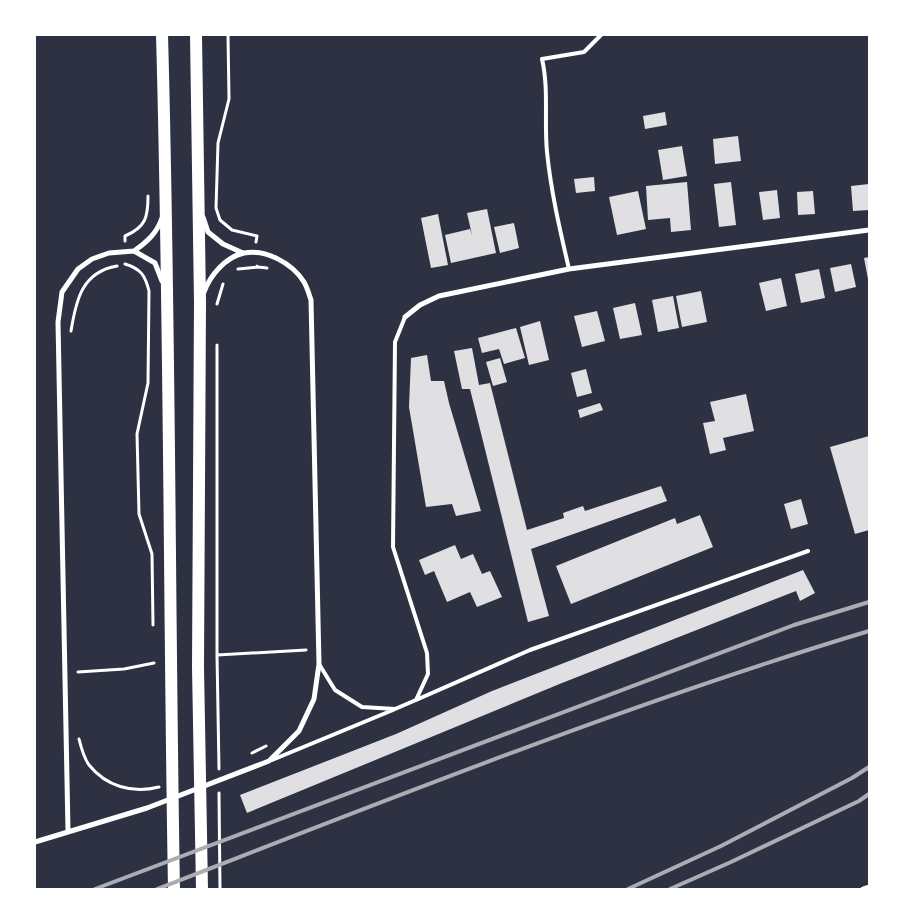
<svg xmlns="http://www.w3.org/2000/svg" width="904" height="924" font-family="Raleway,sans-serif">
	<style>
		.building { fill: #e0e0e3 }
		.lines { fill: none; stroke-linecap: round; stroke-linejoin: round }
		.path { stroke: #fff; stroke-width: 3 }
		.service { stroke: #fff; stroke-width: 4 }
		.minor { stroke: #fff; stroke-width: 5 }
		.primary { stroke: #fff; stroke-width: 12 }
		.rail { stroke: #abadb3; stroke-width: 4 }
	</style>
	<rect width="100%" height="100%" fill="#2d3142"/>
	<path class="building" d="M 665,112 L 667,125 L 645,129 L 643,116 Z
		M 738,136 L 741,161 L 715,164 L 713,139 Z
		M 682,146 L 687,176 L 663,180 L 658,150 Z
		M 594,177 L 595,191 L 576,193 L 574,179 Z
		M 687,182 L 691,230 L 671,232 L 670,218 L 648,220 L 646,186 Z
		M 731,182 L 736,225 L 719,227 L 714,184 Z
		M 869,184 L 869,210 L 853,211 L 851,186 Z
		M 777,190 L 780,218 L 763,220 L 759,192 Z
		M 638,191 L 646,229 L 617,235 L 609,197 Z
		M 813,191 L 815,214 L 798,215 L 797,192 Z
		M 487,209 L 496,253 L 451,263 L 445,235 L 470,229 L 472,235 L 467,213 Z
		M 438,214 L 448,265 L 431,268 L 421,218 Z
		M 514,223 L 519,248 L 500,253 L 494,227 Z
		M 869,257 L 869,279 L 868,279 L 864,258 Z
		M 851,264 L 856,287 L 835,292 L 830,268 Z
		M 819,269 L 825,298 L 801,303 L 795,274 Z
		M 781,278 L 787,306 L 766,311 L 759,283 Z
		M 701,291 L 707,322 L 682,327 L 676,296 Z
		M 673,296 L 679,328 L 658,332 L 652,300 Z
		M 635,303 L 642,335 L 620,339 L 613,308 Z
		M 597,311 L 605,341 L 582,347 L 574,316 Z
		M 540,321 L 549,360 L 529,365 L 520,327 Z
		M 516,328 L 525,358 L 504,364 L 499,349 L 482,353 L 478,338 Z
		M 472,348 L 479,385 L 490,383 L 527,530 L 564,518 L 563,513 L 583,506 L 585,511 L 661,486 L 667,501 L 531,549 L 549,616 L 528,622 L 470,389 L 462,389 L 454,351 Z
		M 427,355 L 431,381 L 444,381 L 449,403 L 481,511 L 456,516 L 452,504 L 426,507 L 409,407 L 411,358 Z
		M 500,358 L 507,382 L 493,386 L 486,362 Z
		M 586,369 L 592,393 L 577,397 L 571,373 Z
		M 746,394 L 754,431 L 723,438 L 726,450 L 710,454 L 703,423 L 715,421 L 710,402 Z
		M 600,403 L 603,410 L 580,418 L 578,410 Z
		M 869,436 L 869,530 L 855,534 L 830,447 Z
		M 801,499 L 808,524 L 791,529 L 784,504 Z
		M 700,515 L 713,547 L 571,604 L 556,566 L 675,518 L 677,524 Z
		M 455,545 L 461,559 L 473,554 L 482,574 L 490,571 L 502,597 L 477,607 L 470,592 L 447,602 L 434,571 L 425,575 L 419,560 Z
		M 803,570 L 815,593 L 800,601 L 796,591 L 562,683 L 247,813 L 240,795 L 396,734 L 492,691 Z"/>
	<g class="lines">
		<path class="path" d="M 228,35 L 229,99 L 218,143 L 216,208 L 220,220 L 232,230 L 257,236 L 256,242
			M 125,241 L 125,236 C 146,227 148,217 148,196
			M 125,264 C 141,269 145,275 149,291 L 148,383 L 137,434 L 139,514 L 152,554 L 153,625
			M 258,267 L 267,268
			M 238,269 L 258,267 L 257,266
			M 217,304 L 223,284
			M 71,331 C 76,300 82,272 117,266
			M 217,345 L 217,655 L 219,769
			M 217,655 L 306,650
			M 78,672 L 124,669 L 154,663
			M 79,739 C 81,747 84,758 89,765 C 106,786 132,794 159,787
			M 252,753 L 266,746
			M 219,793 L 220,889"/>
		<path class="service" d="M 569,269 C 560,230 551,192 547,152 C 544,121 549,89 542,59 L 584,52 L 601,35
			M 319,664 L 335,690 L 362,707 L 395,709 L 416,700 L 428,674 L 427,653 L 393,547 L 395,342 L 405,317
			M 416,700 L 530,650 L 808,551
			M 272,760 L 393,710"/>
		<path class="minor" d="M 203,217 L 208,232 L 223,244 L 243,253
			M 134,251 C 147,242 157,233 162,218
			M 405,317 L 420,305 L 439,296 L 569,269 L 869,230
			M 68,831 L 58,322 L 62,292 L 78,269 L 92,259 L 109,253 L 134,251 L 155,263 L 162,281
			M 35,842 L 147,808 L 269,761 L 299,731 L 314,699 L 319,664 L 311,300 C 309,294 307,287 304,282 C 292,263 266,249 244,253 C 225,257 210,276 204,292
			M 863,889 L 869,887"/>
		<path class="primary" d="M 162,35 C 170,320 169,604 174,889
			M 196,35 L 200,302 L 198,667 L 202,889"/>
		<path class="rail" d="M 95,889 L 794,625 L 869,602
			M 157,889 C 392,798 627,704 869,631
			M 628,889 L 721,846 L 852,778 L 869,767
			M 670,889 L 731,862 L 859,801 L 869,794"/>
	</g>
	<rect width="904" height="924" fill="none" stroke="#ffffff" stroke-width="72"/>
</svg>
